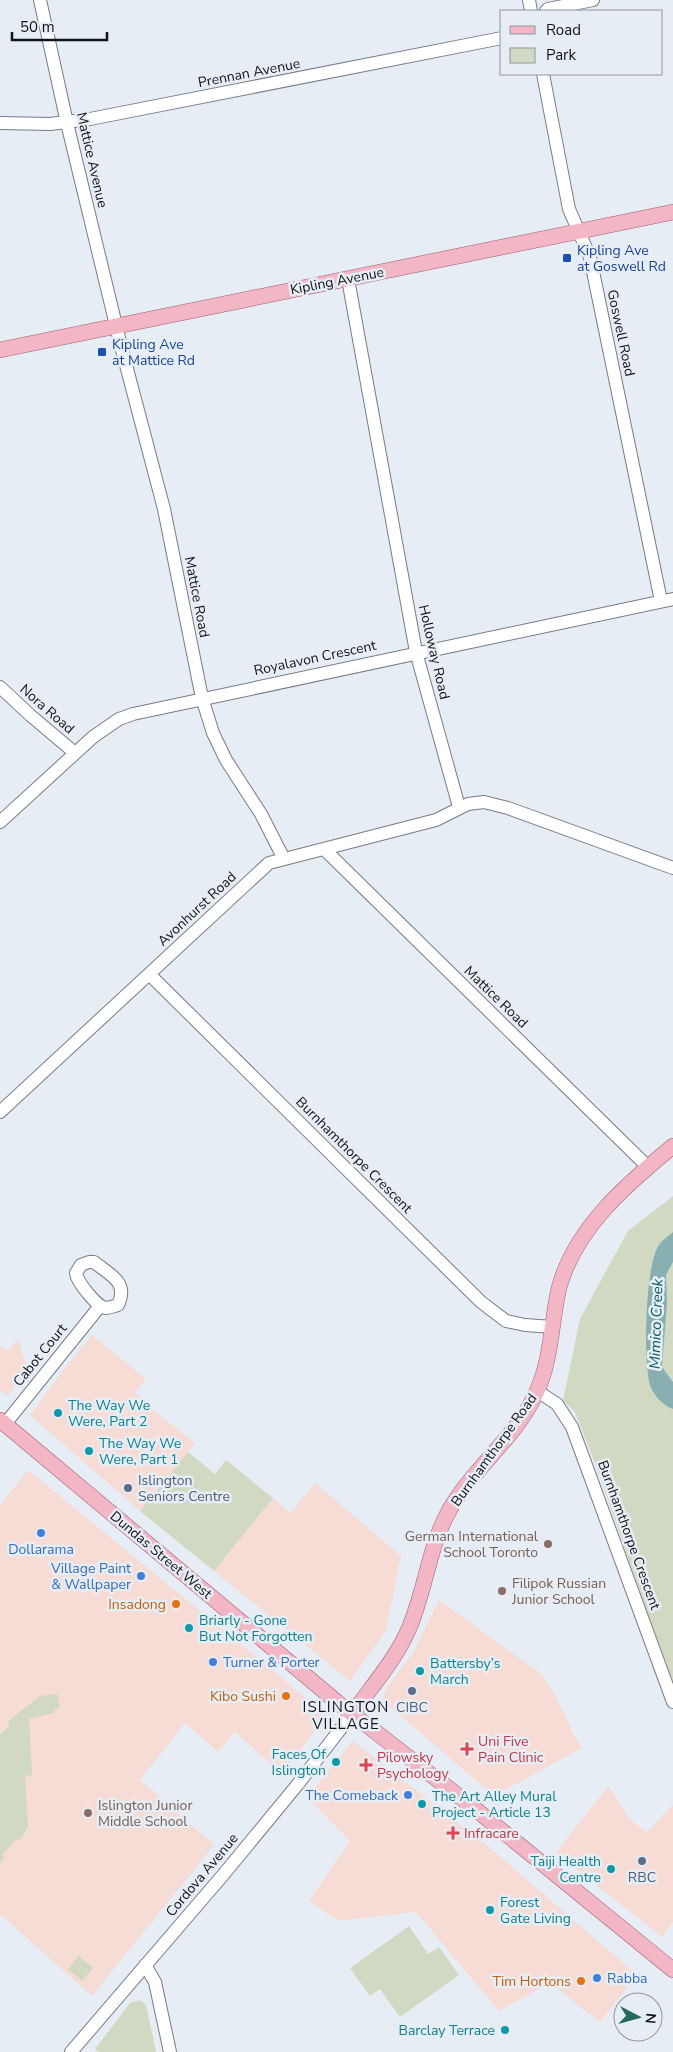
<svg xmlns="http://www.w3.org/2000/svg" width="673" height="2052" font-family="'Nunito Sans',sans-serif">
	<style>
		.commercial { fill: #f6dcd5 }
		.education { fill: #f5dcd4 }
		.green { fill: #d1d9c3 }
		.water { fill: #88b0b2 }
		.lines { fill: none; stroke-linecap: round; stroke-linejoin: round }
		.minor-casing { stroke: #777c84; stroke-width: 14 }
		.major-casing { stroke: #9f5d6d; stroke-width: 16 }
		.minor { stroke: #fff; stroke-width: 12 }
		.major { stroke: #f3b6c4; stroke-width: 15 }
		.transit-dot { fill: #1a4fb4; stroke: #e7edf5; stroke-width: 2 }
		.culture-dot { fill: #0f9aa8; stroke: #e7edf5; stroke-width: 2 }
		.service-dot { fill: #5c6f8a; stroke: #e7edf5; stroke-width: 2 }
		.shop-dot { fill: #3f7fe0; stroke: #e7edf5; stroke-width: 2 }
		.education-dot { fill: #8d6e63; stroke: #e7edf5; stroke-width: 2 }
		.food-dot { fill: #e8710a; stroke: #e7edf5; stroke-width: 2 }
		.health-dot { fill: #e0444e; stroke: #e7edf5; stroke-width: 2 }
		.labels { text-anchor: middle; dominant-baseline: central; stroke-width: 5; stroke-linejoin: round; paint-order: stroke }
		.street-label { font-size: 14px; fill: #111316; stroke: #e7edf5 }
		.transit-label { font-size: 14px; fill: #164399; stroke: #e7edf5; text-anchor: start }
		.culture-label { font-size: 14px; fill: #0d838f; stroke: #e7edf5; text-anchor: start }
		.service-label { font-size: 14px; fill: #4e5e75; stroke: #e7edf5 }
		.education-label { font-size: 14px; fill: #785e54; stroke: #e7edf5; text-anchor: start }
		.shop-label { font-size: 14px; fill: #366cbe; stroke: #e7edf5; text-anchor: end }
		.food-label { font-size: 14px; fill: #c56008; stroke: #e7edf5; text-anchor: end }
		.health-label { font-size: 14px; fill: #be3a42; stroke: #e7edf5; text-anchor: start }
		.water-label { font-size: 15px; font-style: italic; fill: #085e62; stroke: #e7edf5 }
		.neighbourhood-label { font-size: 15px; letter-spacing: 1px; fill: #111316; stroke: #e7edf5 }
	</style>
	<rect width="100%" height="100%" fill="#e7edf5"/>
	<path class="commercial" d="M 92,1335 L 146,1379 L 135,1392 L 154,1411 L 195,1443 L 140,1511 L 30,1415 L 58,1377 Z
		M 18,1340 L 25,1361 L 31,1367 L 7,1396 L 0,1391 L 0,1346 L 7,1351 Z
		M 28,1470 L 327,1715 L 282,1774 L 235,1732 L 218,1752 L 185,1723 L 139,1781 L 122,1764 L 93,1623 L 0,1591 L 0,1506 Z
		M 315,1483 L 401,1556 L 386,1630 L 350,1681 L 214,1571 L 273,1498 L 290,1513 Z
		M 439,1600 L 541,1674 L 554,1693 L 574,1735 L 582,1748 L 494,1796 L 382,1700 L 388,1686 L 413,1653 Z
		M 353,1741 L 490,1848 L 637,1975 L 600,2022 L 550,1983 L 499,2011 L 416,1912 L 339,1921 L 309,1901 L 350,1841 L 307,1797 Z
		M 608,1786 L 630,1820 L 647,1832 L 673,1805 L 673,1922 L 662,1937 L 556,1853 Z"/>
	<path class="education" d="M 0,1591 L 93,1623 L 122,1764 L 214,1845 L 92,1996 L 0,1914 Z"/>
	<path class="green" d="M 673,1196 L 673,1686 L 596,1466 L 575,1412 L 563,1400 L 580,1319 L 628,1231 Z
		M 188,1452 L 215,1474 L 226,1460 L 273,1498 L 214,1571 L 140,1511 Z
		M 57,1694 L 60,1708 L 53,1710 L 54,1713 L 29,1719 L 32,1775 L 25,1777 L 28,1827 L 20,1840 L 16,1839 L 2,1855 L 5,1858 L 0,1864 L 0,1735 L 9,1726 L 8,1721 L 40,1696 Z
		M 409,1926 L 428,1954 L 439,1947 L 459,1975 L 400,2017 L 380,1989 L 370,1996 L 350,1968 Z
		M 79,1956 L 93,1968 L 82,1981 L 68,1969 Z
		M 140,2000 L 146,2005 L 156,2052 L 99,2052 L 95,2049 L 130,2003 Z"/>
	<path class="water" d="M 673,1232 L 673,1262 L 666,1275 L 667,1302 L 662,1367 L 673,1382 L 673,1409 C 664,1406 653,1395 650,1385 C 643,1361 645,1265 659,1245 C 662,1240 669,1236 673,1232 Z"/>
	<g class="lines">
		<g class="minor-casing">
			<path id="minor" d="M 40,0 L 67,123 L 121,346 L 164,509 L 202,698 L 213,733 L 226,760 L 261,814 L 284,859
				M 529,0 L 531,11
				M 546,11 L 548,9 L 593,0
				M 543,74 L 569,209 L 590,257 L 661,601
				M 0,123 L 50,124 L 90,119 L 502,38
				M 348,279 L 416,652 L 459,807
				M 0,687 L 30,715 L 75,753
				M 0,822 L 93,737 L 119,719 L 133,714 L 673,599
				M 324,849 L 648,1167
				M 149,974 L 481,1302 L 506,1321 L 525,1325 L 553,1327
				M 0,1112 L 269,863 L 436,820 L 468,804 L 484,802 L 508,808 L 673,868
				M 89,1262 L 94,1262 C 110,1275 129,1282 118,1305 C 114,1306 110,1308 106,1308 C 97,1307 77,1282 76,1273 L 81,1265 Z
				M 537,1391 L 557,1404 L 572,1427 L 673,1702
				M 5,1424 L 100,1306
				M 145,1965 L 155,1982 L 170,2052
				M 71,2052 L 223,1875 L 298,1784 L 352,1714"/>
		</g>
		<g class="major-casing">
			<path id="major" d="M 0,350 L 673,212
				M 0,1420 L 337,1702 L 474,1808 L 673,1970
				M 352,1714 C 372,1686 397,1658 410,1626 C 426,1587 429,1546 450,1509 C 474,1467 518,1436 537,1391 C 552,1358 551,1322 559,1288 C 575,1228 627,1184 673,1146"/>
		</g>
		<use href="#minor" class="minor"/>
		<use href="#major" class="major"/>
	</g>
	<g class="transit-dot">
		<rect x="562" y="253" width="10" height="10" rx="2.5"/>
		<rect x="97" y="347" width="10" height="10" rx="2.5"/>
	</g>
	<g class="culture-dot">
		<circle cx="58" cy="1413" r="5"/>
		<circle cx="89" cy="1451" r="5"/>
		<circle cx="189" cy="1628" r="5"/>
		<circle cx="420" cy="1671" r="5"/>
		<circle cx="336" cy="1762" r="5"/>
		<circle cx="422" cy="1804" r="5"/>
		<circle cx="611" cy="1869" r="5"/>
		<circle cx="490" cy="1910" r="5"/>
		<circle cx="505" cy="2030" r="5"/>
	</g>
	<g class="service-dot">
		<circle cx="128" cy="1488" r="5"/>
		<circle cx="412" cy="1691" r="5"/>
		<circle cx="642" cy="1861" r="5"/>
	</g>
	<g class="shop-dot">
		<circle cx="41" cy="1533" r="5"/>
		<circle cx="141" cy="1576" r="5"/>
		<circle cx="213" cy="1662" r="5"/>
		<circle cx="408" cy="1795" r="5"/>
		<circle cx="597" cy="1978" r="5"/>
	</g>
	<g class="education-dot">
		<circle cx="548" cy="1544" r="5"/>
		<circle cx="502" cy="1591" r="5"/>
		<circle cx="88" cy="1813" r="5"/>
	</g>
	<g class="food-dot">
		<circle cx="176" cy="1604" r="5"/>
		<circle cx="286" cy="1696" r="5"/>
		<circle cx="581" cy="1981" r="5"/>
	</g>
	<g class="health-dot">
		<path d="M464.5 1741.5h5v5h5v5h-5v5h-5v-5h-5v-5h5z"/>
		<path d="M363.5 1757.5h5v5h5v5h-5v5h-5v-5h-5v-5h5z"/>
		<path d="M450.5 1825.5h5v5h5v5h-5v5h-5v-5h-5v-5h5z"/>
	</g>
	<g class="labels">
		<g class="street-label">
			<text transform="translate(249 73) rotate(-11)">Prennan Avenue</text>
			<text transform="translate(92 160) rotate(77)">Mattice Avenue</text>
			<text transform="translate(337 281) rotate(-11)">Kipling Avenue</text>
			<text transform="translate(621 333) rotate(78)">Goswell Road</text>
			<text transform="translate(197 597) rotate(79)">Mattice Road</text>
			<text transform="translate(434 652) rotate(77)">Holloway Road</text>
			<text transform="translate(315 658) rotate(-12)">Royalavon Crescent</text>
			<text transform="translate(47 709) rotate(41)">Nora Road</text>
			<text transform="translate(197 909) rotate(-43)">Avonhurst Road</text>
			<text transform="translate(496 997) rotate(44)">Mattice Road</text>
			<text transform="translate(354 1155) rotate(45)">Burnhamthorpe Crescent</text>
			<text transform="translate(40 1355) rotate(-51)">Cabot Court</text>
			<text transform="translate(494 1450) rotate(-54)">Burnhamthorpe Road</text>
			<text transform="translate(629 1535) rotate(70)">Burnhamthorpe Crescent</text>
			<text transform="translate(161 1555) rotate(40)">Dundas Street West</text>
			<text transform="translate(202 1875) rotate(-50)">Cordova Avenue</text>
		</g>
		<g class="transit-label">
			<text x="577" y="250">Kipling Ave<tspan x="577" dy="16">at Goswell Rd</tspan></text>
			<text x="112" y="344">Kipling Ave<tspan x="112" dy="16">at Mattice Rd</tspan></text>
		</g>
		<g class="culture-label">
			<text x="68" y="1405">The Way We<tspan x="68" dy="16">Were, Part 2</tspan></text>
			<text x="99" y="1443">The Way We<tspan x="99" dy="16">Were, Part 1</tspan></text>
			<text x="199" y="1620">Briarly - Gone<tspan x="199" dy="16">But Not Forgotten</tspan></text>
			<text x="430" y="1663">Battersby’s<tspan x="430" dy="16">March</tspan></text>
			<text x="326" y="1754" text-anchor="end">Faces Of<tspan x="326" dy="16">Islington</tspan></text>
			<text x="432" y="1796">The Art Alley Mural<tspan x="432" dy="16">Project - Article 13</tspan></text>
			<text x="601" y="1861" text-anchor="end">Taiji Health<tspan x="601" dy="16">Centre</tspan></text>
			<text x="500" y="1902">Forest<tspan x="500" dy="16">Gate Living</tspan></text>
			<text x="495" y="2030" text-anchor="end">Barclay Terrace</text>
		</g>
		<g class="service-label">
			<text x="138" y="1480" text-anchor="start">Islington<tspan x="138" dy="16">Seniors Centre</tspan></text>
			<text x="412" y="1707">CIBC</text>
			<text x="642" y="1877">RBC</text>
		</g>
		<g class="education-label">
			<text x="538" y="1536" text-anchor="end">German International<tspan x="538" dy="16">School Toronto</tspan></text>
			<text x="512" y="1583">Filipok Russian<tspan x="512" dy="16">Junior School</tspan></text>
			<text x="98" y="1805">Islington Junior<tspan x="98" dy="16">Middle School</tspan></text>
		</g>
		<g class="shop-label">
			<text x="41" y="1549" text-anchor="middle">Dollarama</text>
			<text x="131" y="1568">Village Paint<tspan x="131" dy="16">&amp; Wallpaper</tspan></text>
			<text x="223" y="1662" text-anchor="start">Turner &amp; Porter</text>
			<text x="398" y="1795">The Comeback</text>
			<text x="607" y="1978" text-anchor="start">Rabba</text>
		</g>
		<g class="food-label">
			<text x="166" y="1604">Insadong</text>
			<text x="276" y="1696">Kibo Sushi</text>
			<text x="571" y="1981">Tim Hortons</text>
		</g>
		<g class="health-label">
			<text x="478" y="1741">Uni Five<tspan x="478" dy="16">Pain Clinic</tspan></text>
			<text x="377" y="1757">Pilowsky<tspan x="377" dy="16">Psychology</tspan></text>
			<text x="464" y="1833">Infracare</text>
		</g>
		<g class="water-label">
			<text transform="translate(656 1324) rotate(-88)">Mimico Creek</text>
		</g>
		<g class="neighbourhood-label">
			<text x="346" y="1707">ISLINGTON<tspan x="346" dy="17">VILLAGE</tspan></text>
		</g>
	</g>
	<rect x="500" y="10" width="162" height="65" fill="#e7edf5" stroke="#91969c"/>
	<rect x="510" y="26" width="25" height="8" fill="#f3b6c4" stroke="#91969c"/>
	<text x="546" y="35" font-size="15" fill="#111316">Road</text>
	<rect x="510" y="48" width="25" height="15" fill="#d1d9c3" stroke="#91969c"/>
	<text x="546" y="60" font-size="15" fill="#111316">Park</text>
	<g transform="translate(638 2017) rotate(96)"><circle r="24" fill="#e7edf5" stroke="#91969c"/>
	<path d="M0-4L9 19L0 12L-9 19Z" fill="#266a5b"/>
	<text y="-8" font-size="14" font-weight="bold" text-anchor="middle" fill="#111316">N</text>
	</g>
	<path d="M12 32v8h95v-8" fill="none" stroke="#111316" stroke-width="2.5"/>
	<text x="20" y="32" font-size="15" fill="#111316" stroke="#e7edf5" stroke-width="4" paint-order="stroke">50 m</text>
</svg>
